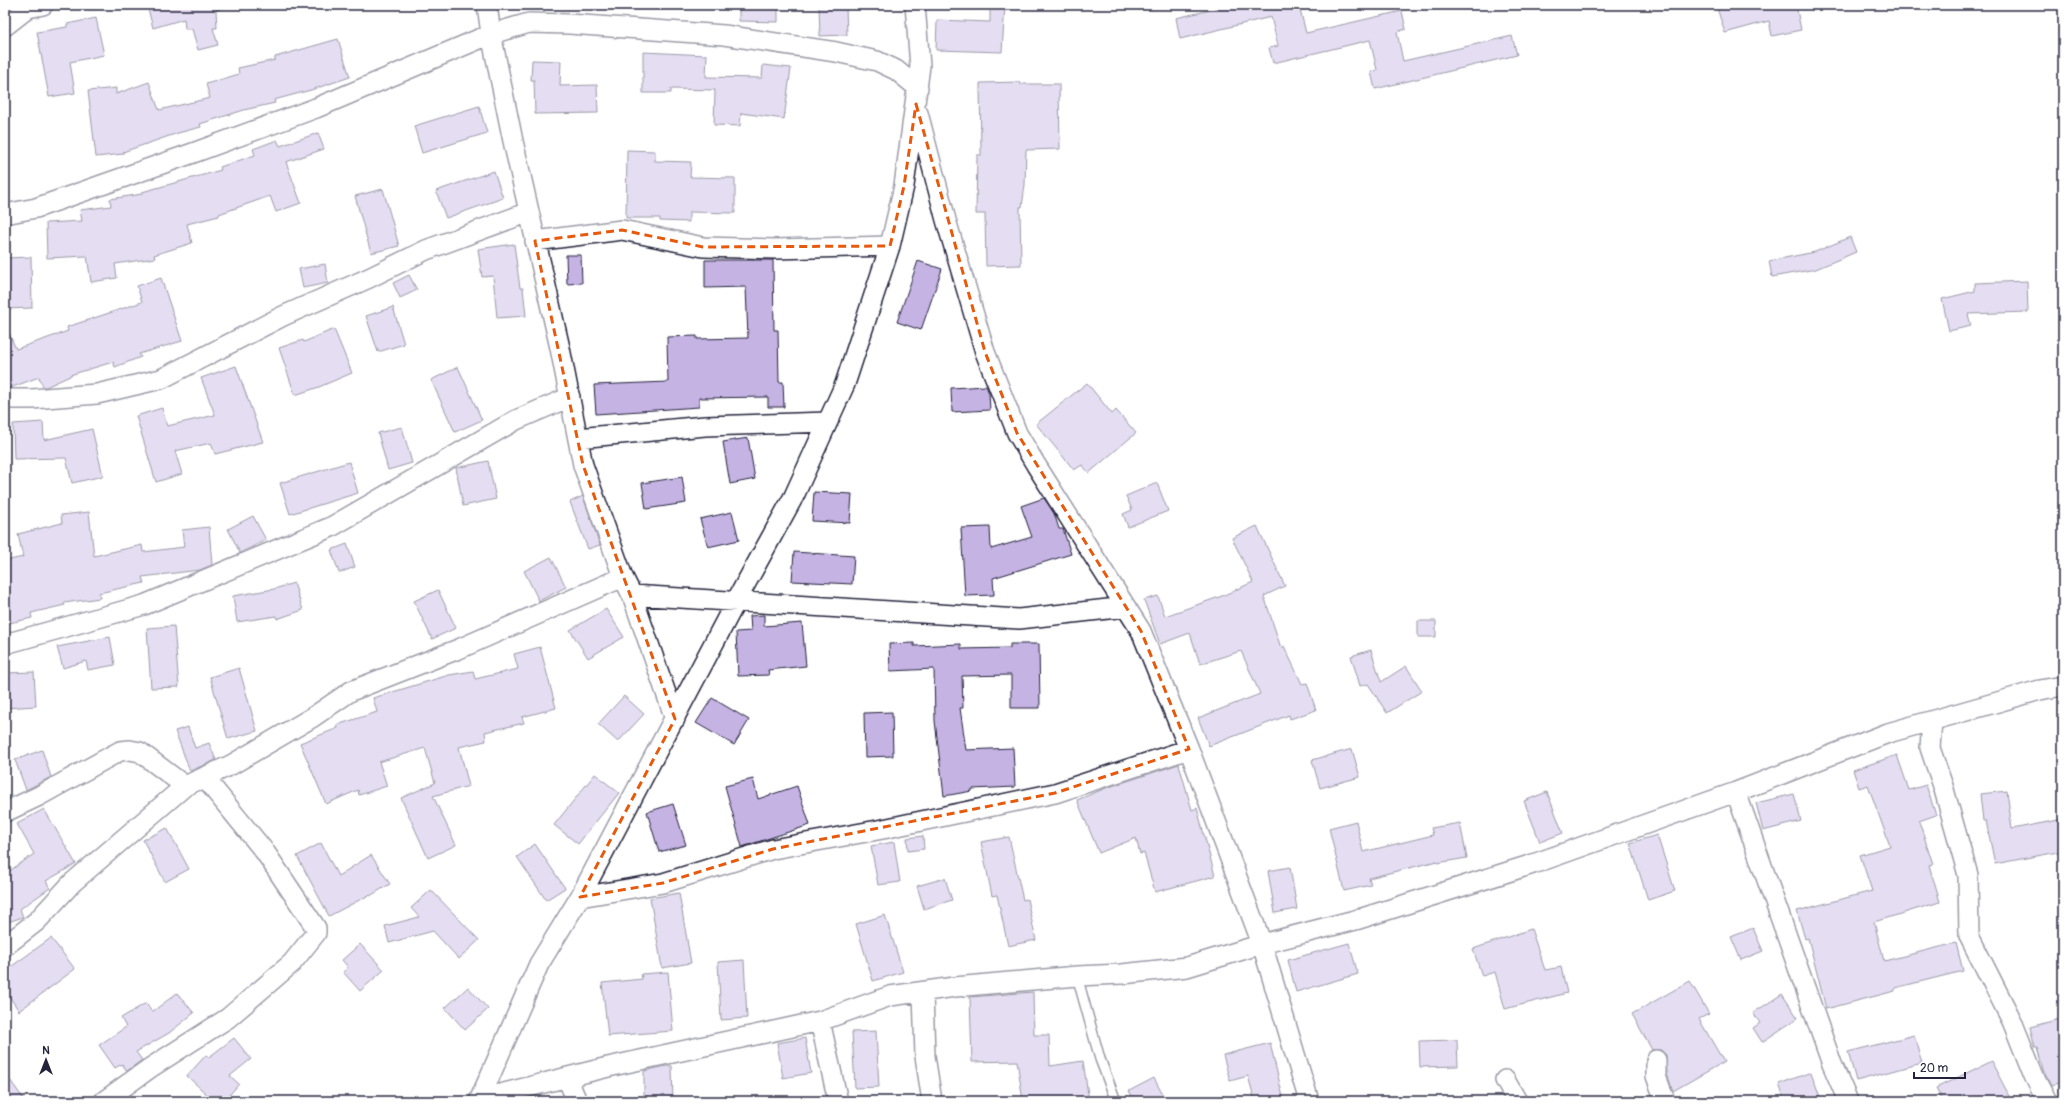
<svg xmlns="http://www.w3.org/2000/svg" width="2068" height="1106" font-family="Pangolin,sans-serif">
	<style>
		.building { fill: #c5b3e3; stroke: #22223b }
		.lines { fill: none; stroke-linecap: round; stroke-linejoin: round }
		.service-casing { stroke: #22223b; stroke-width: 12 }
		.minor-casing { stroke: #22223b; stroke-width: 22 }
		.service { stroke: #fff; stroke-width: 9 }
		.minor { stroke: #fff; stroke-width: 19 }
		.marked { fill: none; stroke: #e8590c; stroke-width: 3; stroke-dasharray: 8 5; stroke-linejoin: round }
	</style>
	<rect width="100%" height="100%" fill="#fff"/>
	<filter id="ink" filterUnits="userSpaceOnUse"><feTurbulence type="fractalNoise" baseFrequency=".025" numOctaves="2"/><feDisplacementMap in="SourceGraphic" scale="8" xChannelSelector="R" yChannelSelector="G"/><feConvolveMatrix kernelMatrix="1 2 1 2 8 2 1 2 1" color-interpolation-filters="sRGB"/></filter>
	<g filter="url(#ink)">
		<path class="building" d="M 147,5 L 219,5 L 220,9 L 216,10 L 217,28 L 213,28 L 218,45 L 198,50 L 192,29 L 185,29 L 184,19 L 153,28 Z
			M 739,5 L 778,5 L 778,22 L 739,21 Z
			M 990,5 L 1005,5 L 1002,52 L 936,50 L 937,20 L 990,22 Z
			M 1232,5 L 1299,5 L 1306,33 L 1402,11 L 1406,29 L 1397,32 L 1403,61 L 1512,36 L 1517,55 L 1375,89 L 1371,72 L 1377,70 L 1370,40 L 1273,63 L 1269,48 L 1278,46 L 1271,17 L 1180,39 L 1176,18 Z
			M 1716,5 L 1796,5 L 1801,30 L 1772,36 L 1769,21 L 1725,33 Z
			M 819,7 L 846,7 L 847,35 L 820,36 Z
			M 96,18 L 104,55 L 70,62 L 75,93 L 49,97 L 37,32 L 67,27 L 67,24 Z
			M 338,39 L 350,77 L 311,90 L 274,100 L 275,103 L 244,110 L 200,124 L 201,127 L 178,133 L 123,152 L 123,154 L 96,157 L 88,91 L 116,88 L 116,94 L 149,82 L 159,110 L 210,98 L 206,84 L 239,74 L 238,68 L 275,60 L 275,57 Z
			M 643,52 L 707,55 L 706,77 L 762,78 L 763,65 L 791,68 L 784,119 L 741,113 L 740,126 L 714,125 L 715,90 L 671,89 L 671,93 L 643,93 Z
			M 532,60 L 561,61 L 560,86 L 597,85 L 598,113 L 535,114 L 534,80 L 531,80 Z
			M 1020,82 L 1020,84 L 1059,84 L 1060,149 L 1026,150 L 1025,185 L 1022,207 L 1020,207 L 1021,265 L 986,266 L 985,214 L 976,214 L 977,155 L 981,155 L 980,83 Z
			M 479,106 L 487,133 L 422,153 L 414,126 Z
			M 318,133 L 324,149 L 286,162 L 301,203 L 276,212 L 270,196 L 219,214 L 219,216 L 187,224 L 192,243 L 154,255 L 155,258 L 115,264 L 117,278 L 91,282 L 87,256 L 47,258 L 46,223 L 82,221 L 80,210 L 111,206 L 110,199 L 142,194 L 142,192 L 221,170 L 220,167 L 255,155 L 253,149 L 277,140 L 280,146 Z
			M 627,150 L 655,151 L 655,161 L 691,162 L 690,177 L 735,178 L 735,213 L 689,212 L 689,222 L 660,221 L 660,218 L 626,218 Z
			M 494,171 L 503,198 L 446,218 L 436,191 Z
			M 383,189 L 399,246 L 371,253 L 355,196 Z
			M 1850,237 L 1856,252 L 1816,269 L 1772,277 L 1769,261 L 1815,252 Z
			M 514,244 L 520,288 L 523,288 L 526,316 L 497,318 L 493,276 L 482,277 L 478,249 Z
			M 566,255 L 581,255 L 582,283 L 567,284 Z
			M 31,257 L 32,308 L 5,309 L 5,258 Z
			M 705,260 L 773,260 L 774,330 L 778,330 L 779,382 L 783,382 L 784,407 L 768,407 L 768,397 L 699,398 L 699,407 L 596,414 L 594,385 L 668,382 L 667,337 L 697,336 L 697,339 L 748,338 L 746,287 L 705,288 Z
			M 918,261 L 942,269 L 921,330 L 897,322 Z
			M 325,264 L 328,283 L 303,288 L 299,269 Z
			M 409,275 L 417,290 L 400,298 L 393,283 Z
			M 161,278 L 182,341 L 139,354 L 141,357 L 115,367 L 113,362 L 70,375 L 70,376 L 46,387 L 43,387 L 39,377 L 10,388 L 5,388 L 5,324 L 16,349 L 68,331 L 67,327 L 142,302 L 137,286 Z
			M 2027,281 L 2028,312 L 1968,314 L 1971,326 L 1949,331 L 1942,299 L 1975,291 L 1975,283 Z
			M 393,307 L 404,344 L 378,352 L 366,316 Z
			M 334,329 L 352,373 L 319,387 L 295,395 L 279,348 L 303,340 L 304,342 Z
			M 236,366 L 263,442 L 215,454 L 211,443 L 175,451 L 182,474 L 156,482 L 136,416 L 162,408 L 167,426 L 215,415 L 201,378 Z
			M 458,367 L 482,420 L 455,432 L 431,380 Z
			M 1087,383 L 1112,414 L 1116,410 L 1136,433 L 1089,473 L 1082,465 L 1074,470 L 1036,424 Z
			M 986,386 L 989,393 L 990,410 L 952,412 L 951,388 Z
			M 43,422 L 44,440 L 92,429 L 103,476 L 72,483 L 66,458 L 14,459 L 13,424 Z
			M 402,427 L 412,463 L 388,470 L 378,433 Z
			M 748,438 L 755,479 L 730,484 L 723,442 Z
			M 488,461 L 496,499 L 463,506 L 456,468 Z
			M 349,462 L 358,493 L 290,514 L 280,483 Z
			M 682,477 L 686,503 L 646,509 L 642,483 Z
			M 1157,483 L 1168,511 L 1128,527 L 1123,514 L 1132,510 L 1126,496 Z
			M 814,492 L 852,494 L 850,523 L 812,521 Z
			M 583,496 L 600,545 L 588,549 L 570,502 Z
			M 1044,498 L 1054,513 L 1059,529 L 1063,529 L 1071,554 L 993,578 L 994,595 L 965,596 L 961,528 L 990,527 L 991,549 L 1032,537 L 1021,506 Z
			M 89,512 L 94,556 L 142,545 L 143,552 L 184,547 L 182,530 L 209,527 L 212,565 L 200,570 L 142,577 L 144,583 L 99,593 L 100,598 L 64,603 L 65,605 L 31,613 L 32,618 L 5,624 L 5,561 L 23,557 L 18,534 L 62,523 L 61,515 Z
			M 732,512 L 739,540 L 708,547 L 700,519 Z
			M 253,516 L 266,540 L 240,553 L 228,529 Z
			M 1257,526 L 1285,586 L 1264,596 L 1281,648 L 1284,646 L 1302,684 L 1307,683 L 1316,710 L 1290,719 L 1289,715 L 1209,746 L 1198,718 L 1260,694 L 1241,651 L 1200,664 L 1190,633 L 1160,644 L 1144,600 L 1158,596 L 1165,616 L 1222,596 L 1253,582 L 1232,538 Z
			M 347,544 L 355,567 L 339,573 L 331,550 Z
			M 794,552 L 854,556 L 852,584 L 792,581 Z
			M 551,557 L 566,587 L 539,601 L 524,571 Z
			M 294,583 L 303,610 L 277,619 L 276,616 L 237,622 L 233,596 L 274,589 Z
			M 438,590 L 456,628 L 432,639 L 414,601 Z
			M 606,609 L 624,637 L 588,658 L 570,630 Z
			M 764,615 L 764,626 L 802,623 L 806,666 L 768,670 L 769,675 L 738,676 L 736,632 L 751,631 L 750,616 Z
			M 1418,621 L 1436,621 L 1436,637 L 1418,637 Z
			M 174,626 L 179,687 L 151,688 L 147,628 Z
			M 110,637 L 115,665 L 88,670 L 86,661 L 63,668 L 57,647 Z
			M 914,643 L 914,646 L 961,644 L 961,649 L 1010,648 L 1010,644 L 1039,644 L 1040,708 L 1011,708 L 1011,675 L 962,676 L 963,708 L 960,708 L 966,750 L 1013,748 L 1015,787 L 972,789 L 972,791 L 944,796 L 935,721 L 934,669 L 890,671 L 889,644 Z
			M 540,647 L 556,708 L 522,717 L 524,723 L 485,732 L 486,741 L 459,747 L 469,786 L 433,796 L 456,845 L 428,858 L 401,798 L 435,783 L 425,748 L 379,762 L 387,786 L 359,795 L 358,790 L 326,804 L 300,743 L 338,728 L 337,725 L 377,712 L 373,698 L 449,675 L 473,671 L 475,679 L 518,669 L 514,654 Z
			M 1371,650 L 1381,682 L 1406,666 L 1422,691 L 1387,713 L 1368,684 L 1360,686 L 1351,656 Z
			M 239,668 L 257,731 L 228,739 L 210,677 Z
			M 34,672 L 36,706 L 5,708 L 5,673 Z
			M 624,696 L 644,714 L 618,742 L 598,724 Z
			M 712,698 L 749,720 L 734,745 L 696,723 Z
			M 892,712 L 893,756 L 865,757 L 864,713 Z
			M 188,727 L 195,748 L 209,743 L 216,760 L 190,771 L 175,731 Z
			M 1352,749 L 1360,777 L 1320,788 L 1312,760 Z
			M 42,750 L 51,777 L 26,790 L 15,760 Z
			M 1897,755 L 1909,790 L 1926,785 L 1936,815 L 1919,821 L 1933,864 L 1929,865 L 1940,902 L 1874,922 L 1884,961 L 1956,943 L 1963,971 L 1895,988 L 1895,991 L 1826,1009 L 1808,938 L 1805,939 L 1797,911 L 1872,891 L 1860,855 L 1890,846 L 1868,785 L 1859,788 L 1853,770 Z
			M 1179,764 L 1192,810 L 1197,808 L 1215,876 L 1155,892 L 1144,853 L 1140,854 L 1136,838 L 1099,853 L 1077,800 L 1106,788 Z
			M 595,774 L 619,793 L 578,844 L 554,825 Z
			M 753,779 L 758,799 L 797,786 L 810,825 L 742,847 L 725,786 Z
			M 2007,791 L 2012,829 L 2063,819 L 2063,851 L 1995,864 L 1986,821 L 1983,821 L 1980,794 Z
			M 1547,792 L 1563,833 L 1540,842 L 1524,801 Z
			M 1794,794 L 1801,821 L 1763,831 L 1756,803 Z
			M 673,804 L 686,845 L 659,852 L 647,812 Z
			M 44,809 L 76,864 L 46,881 L 50,888 L 20,909 L 23,917 L 5,923 L 5,874 L 34,854 L 17,824 Z
			M 1356,821 L 1363,852 L 1433,835 L 1431,828 L 1460,823 L 1467,858 L 1437,863 L 1437,861 L 1369,878 L 1371,885 L 1344,891 L 1329,828 Z
			M 167,828 L 189,869 L 165,882 L 143,840 Z
			M 1657,835 L 1675,891 L 1648,900 L 1630,843 Z
			M 923,836 L 924,849 L 908,851 L 907,838 Z
			M 1009,837 L 1023,900 L 1027,899 L 1036,940 L 1008,946 L 997,895 L 992,896 L 981,842 Z
			M 894,842 L 900,882 L 878,885 L 871,846 Z
			M 321,843 L 338,876 L 371,855 L 390,884 L 370,896 L 369,895 L 329,916 L 297,856 Z
			M 535,844 L 565,888 L 546,900 L 517,857 Z
			M 1290,867 L 1297,909 L 1275,913 L 1268,871 Z
			M 945,878 L 952,900 L 924,909 L 917,886 Z
			M 431,890 L 479,940 L 459,959 L 433,931 L 389,943 L 385,926 L 419,917 L 411,908 Z
			M 679,893 L 691,963 L 662,968 L 650,898 Z
			M 885,915 L 903,972 L 873,981 L 856,924 Z
			M 1753,928 L 1763,951 L 1741,960 L 1731,937 Z
			M 1531,929 L 1545,970 L 1561,967 L 1567,993 L 1505,1009 L 1495,972 L 1482,976 L 1473,949 Z
			M 51,938 L 75,969 L 19,1011 L 5,990 L 5,971 Z
			M 1349,943 L 1358,974 L 1296,992 L 1288,960 Z
			M 360,944 L 384,970 L 360,991 L 343,972 L 348,967 L 342,960 Z
			M 744,960 L 747,1018 L 721,1020 L 718,962 Z
			M 668,972 L 673,1031 L 608,1036 L 602,983 L 642,979 L 641,974 Z
			M 1690,981 L 1709,1014 L 1699,1019 L 1724,1062 L 1673,1091 L 1667,1074 L 1666,1055 L 1661,1050 L 1652,1050 L 1632,1014 Z
			M 468,987 L 488,1009 L 465,1030 L 445,1008 Z
			M 1033,992 L 1034,1035 L 1049,1035 L 1050,1066 L 1083,1061 L 1089,1101 L 1023,1101 L 1017,1061 L 972,1062 L 970,997 Z
			M 177,993 L 194,1013 L 169,1033 L 136,1052 L 142,1060 L 127,1071 L 122,1064 L 115,1068 L 99,1045 L 126,1027 L 121,1018 L 146,1003 L 152,1012 Z
			M 1782,994 L 1798,1018 L 1762,1042 L 1753,1028 L 1760,1023 L 1753,1013 Z
			M 2063,1018 L 2063,1082 L 2051,1085 L 2045,1073 L 2038,1047 L 2035,1047 L 2030,1027 Z
			M 876,1031 L 879,1087 L 855,1088 L 852,1032 Z
			M 1914,1035 L 1922,1063 L 1856,1081 L 1848,1052 Z
			M 234,1038 L 251,1059 L 230,1076 L 239,1084 L 224,1101 L 214,1101 L 187,1076 L 206,1055 L 209,1057 Z
			M 805,1038 L 811,1073 L 783,1078 L 777,1043 Z
			M 1457,1040 L 1458,1066 L 1420,1067 L 1419,1041 Z
			M 1270,1043 L 1283,1097 L 1267,1101 L 1255,1101 L 1248,1076 L 1230,1081 L 1223,1055 Z
			M 1991,1061 L 2012,1101 L 1943,1101 L 1936,1088 Z
			M 666,1066 L 672,1066 L 673,1101 L 644,1101 L 644,1071 Z
			M 1811,1072 L 1820,1097 L 1807,1101 L 1785,1101 L 1779,1084 Z
			M 5,1073 L 25,1101 L 5,1101 Z
			M 1154,1078 L 1166,1101 L 1135,1101 L 1129,1091 Z"/>
		<g class="lines">
			<g class="service-casing">
				<path id="service" d="M 1077,976 L 1100,1059 L 1116,1101"/>
			</g>
			<g class="minor-casing">
				<path id="minor" d="M 487,5 L 491,34 L 513,141 L 560,348 L 583,465 L 623,577 L 632,595 L 675,719
					M 5,26 L 28,8 L 43,5
					M 918,113 L 946,220 L 985,352 L 1017,433 L 1036,465 L 1141,631 L 1189,749 L 1262,944 L 1309,1101
					M 5,214 L 36,208 L 193,153 L 316,108 L 491,34 L 529,23 L 569,24 L 724,35 L 836,52 L 877,61 L 896,70 L 918,88
					M 535,241 L 622,230 L 703,247 L 775,249 L 890,246
					M 5,399 L 32,399 L 97,394 L 161,379 L 283,316 L 369,278 L 426,250 L 529,212
					M 578,438 L 705,426 L 828,422
					M 632,595 L 1019,619 L 1126,607
					M 5,644 L 144,605 L 331,527 L 516,420 L 570,397
					M 1932,721 L 1930,748 L 1943,786 L 1968,875 L 1969,936 L 2012,1021 L 2034,1076 L 2047,1101
					M 1736,792 L 1832,1064 L 1848,1101
					M 5,812 L 39,796 L 120,751 L 130,750 L 140,752 L 185,786 L 231,765 L 313,717 L 351,691 L 461,648 L 623,577
					M 580,897 L 663,883 L 773,849 L 883,829 L 1055,793 L 1189,749
					M 5,946 L 37,921 L 72,883 L 185,786
					M 923,992 L 925,1056 L 932,1101
					M 820,1021 L 838,1101
					M 1656,1060 L 1656,1076 L 1665,1101
					M 567,1078 L 577,1101
					M 1505,1080 L 1517,1101
					M 480,1099 L 608,1067 L 820,1021 L 890,996 L 955,987 L 1077,976 L 1122,974 L 1187,967 L 1262,944 L 1359,919 L 1533,864 L 1736,792 L 1888,733 L 2040,690 L 2063,686
					M 104,1101 L 150,1068 L 228,1018 L 292,963 L 316,933 L 316,928 L 265,852 L 204,777
					M 479,1101 L 539,964 L 580,897 L 735,603 L 794,496 L 845,384 L 890,246 L 904,186 L 920,66 L 915,5"/>
			</g>
			<use href="#service" class="service"/>
			<use href="#minor" class="minor"/>
		</g>
	</g>
	<path d="M0 0H2068V1106H0ZM 916,104 L 985,352 L 1017,433 L 1141,631 L 1189,749 L 1055,793 L 773,849 L 663,883 L 580,897 L 675,719 L 583,465 L 535,241 L 622,230 L 703,247 L 890,246 L 904,186 Z" fill="#fff" fill-opacity=".55" fill-rule="evenodd"/>
	<path class="marked" d="M 916,104 L 985,352 L 1017,433 L 1141,631 L 1189,749 L 1055,793 L 773,849 L 663,883 L 580,897 L 675,719 L 583,465 L 535,241 L 622,230 L 703,247 L 890,246 L 904,186 Z"/>
	<rect width="2068" height="1106" fill="none" stroke="#fff" stroke-width="20"/>
	<rect x="10" y="10" width="2048" height="1086" fill="none" stroke="#22223b" stroke-width="1.5" filter="url(#ink)"/>
	<g transform="translate(46 1060)" stroke="#ffffff" stroke-width="3" paint-order="stroke">
	<path d="M0-3L7 15L0 10L-7 15Z" fill="#22223b"/>
	<text y="-6" font-size="11" font-weight="bold" text-anchor="middle" fill="#22223b">N</text>
	</g>
	<path d="M1914 1072v6h51v-6" fill="none" stroke="#22223b" stroke-width="2"/>
	<text x="1920" y="1072" font-size="12" fill="#22223b" stroke="#ffffff" stroke-width="3" paint-order="stroke">20 m</text>
</svg>
